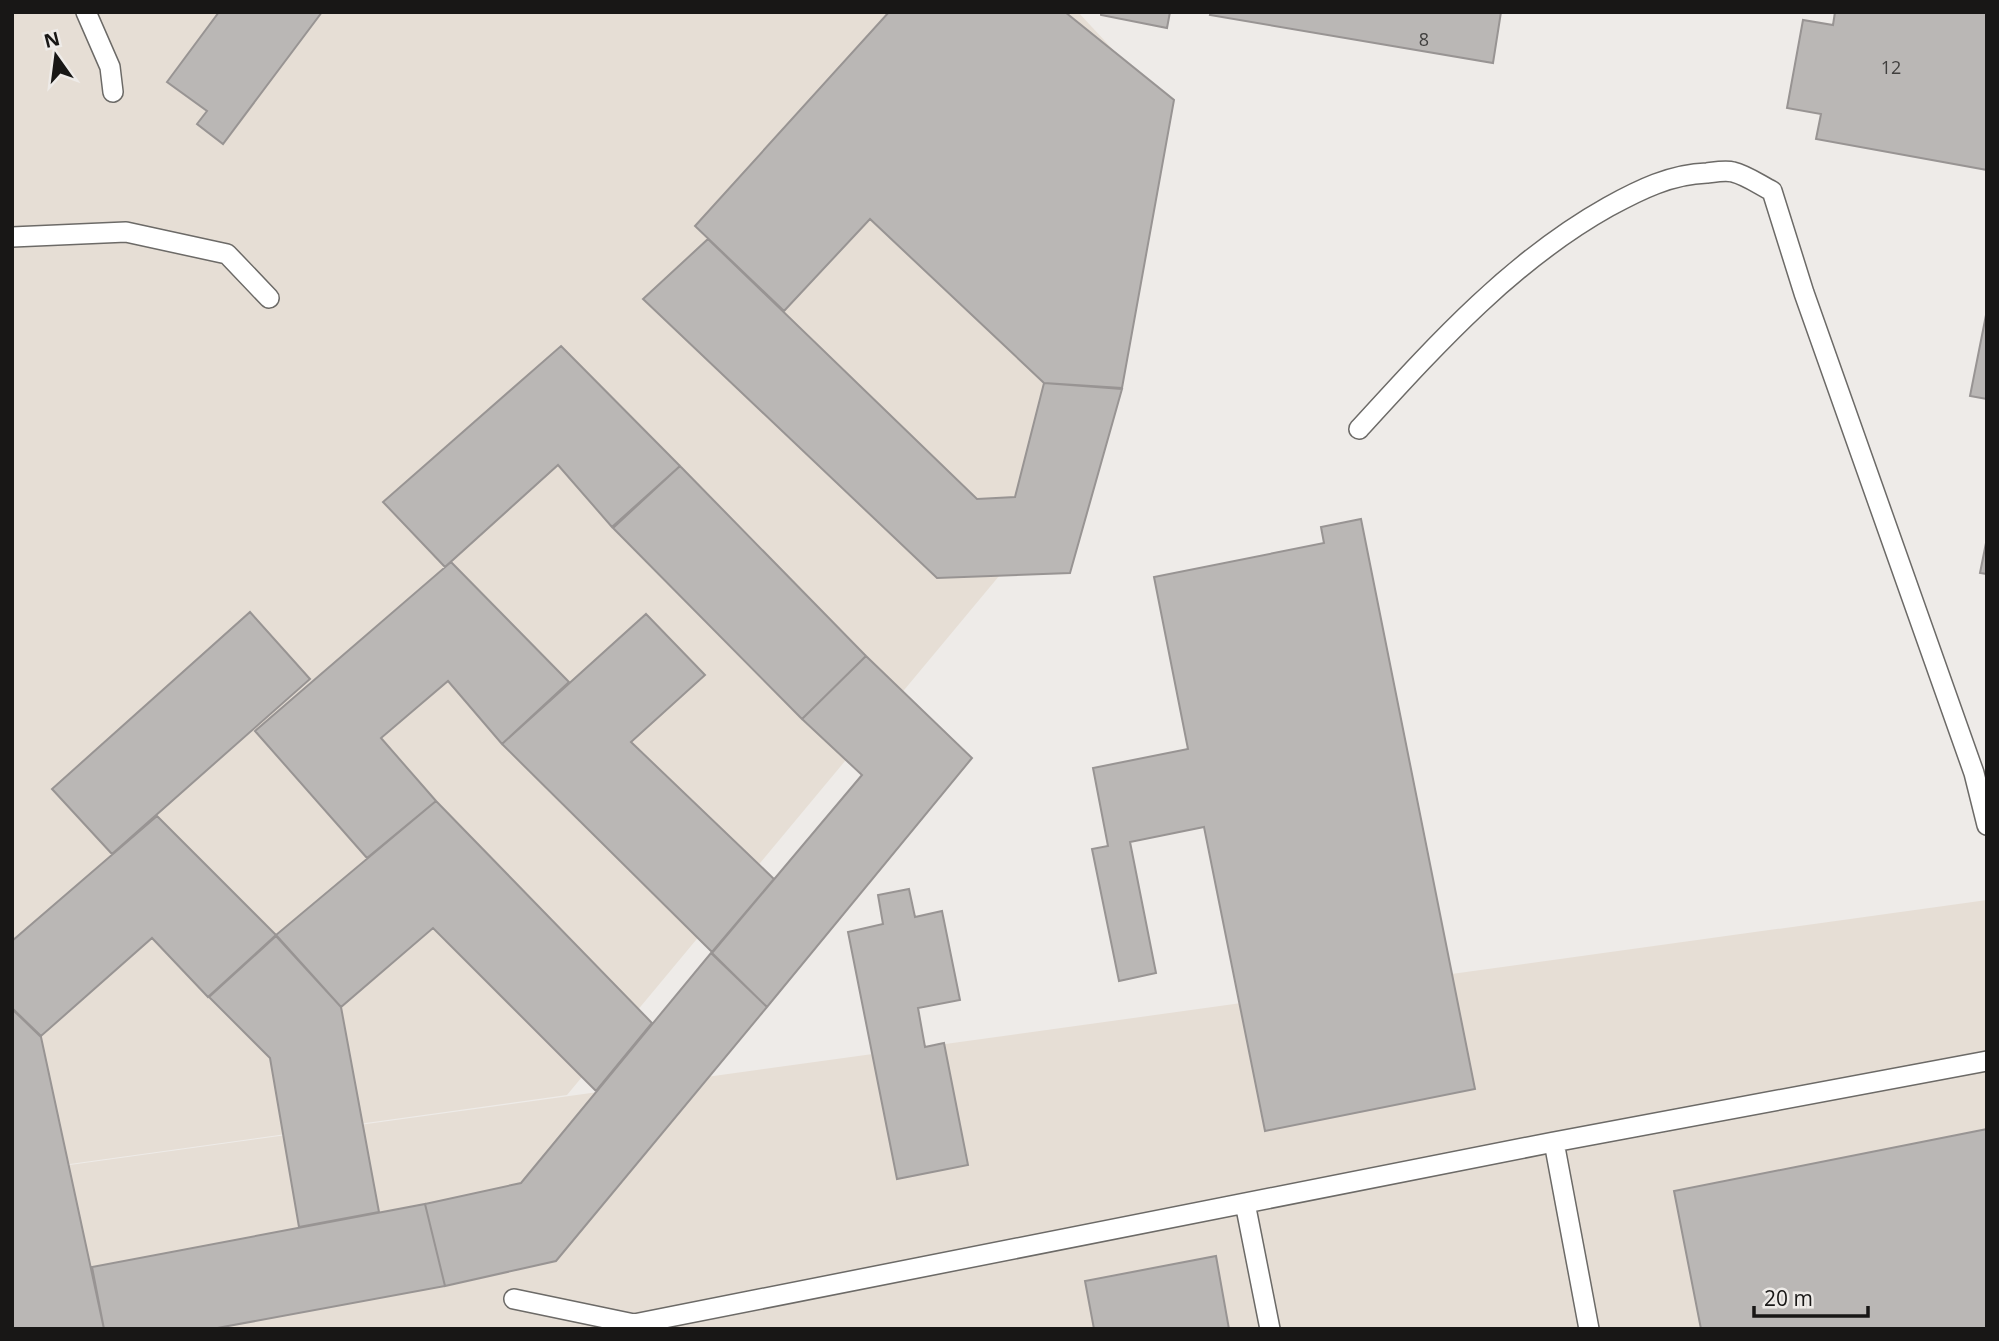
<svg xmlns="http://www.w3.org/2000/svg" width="1999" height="1341" font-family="'Open Sans',sans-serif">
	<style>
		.built { fill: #e6ded5 }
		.building { fill: #bab7b5; stroke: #989493; stroke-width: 2 }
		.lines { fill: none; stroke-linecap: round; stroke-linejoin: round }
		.service-casing { stroke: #6c6a67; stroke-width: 22 }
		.service { stroke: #fff; stroke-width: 19 }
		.labels { text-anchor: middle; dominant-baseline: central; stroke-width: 6; stroke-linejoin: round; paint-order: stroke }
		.number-label { font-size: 18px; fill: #403f3e }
	</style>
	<rect width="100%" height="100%" fill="#eeebe8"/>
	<path class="built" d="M 12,12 L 1078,12 L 1117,54 L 1019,552 L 567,1095 L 12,1172 Z
		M 1987,900 L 1987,1329 L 12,1329 L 12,1173 Z"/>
	<path class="building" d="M 219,12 L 322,12 L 223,144 L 197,124 L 207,111 L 167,82 Z
		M 889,12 L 1065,12 L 1174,100 L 1122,388 L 1044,383 L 870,219 L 784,311 L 695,226 Z
		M 1101,12 L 1170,12 L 1167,28 L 1101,15 Z
		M 1211,12 L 1501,12 L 1493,63 L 1210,15 Z
		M 1835,12 L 1987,12 L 1987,170 L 1816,139 L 1821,114 L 1787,108 L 1803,20 L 1833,25 Z
		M 708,239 L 977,499 L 1015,497 L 1044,383 L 1122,389 L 1070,573 L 937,578 L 643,299 Z
		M 1987,310 L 1987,399 L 1970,396 Z
		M 561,346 L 680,466 L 612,527 L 558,465 L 445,567 L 383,502 Z
		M 680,466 L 866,656 L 802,719 L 613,528 Z
		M 1361,519 L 1475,1089 L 1265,1131 L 1204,827 L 1130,842 L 1156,973 L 1119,981 L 1092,849 L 1108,846 L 1093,768 L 1188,749 L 1154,577 L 1324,543 L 1321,527 Z
		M 1987,538 L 1987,574 L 1980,573 Z
		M 451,562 L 569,682 L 502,744 L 448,681 L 381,738 L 436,801 L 367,858 L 255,731 Z
		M 250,612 L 310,679 L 112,854 L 52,789 Z
		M 646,614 L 705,675 L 631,742 L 774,879 L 712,952 L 502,744 Z
		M 866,656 L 972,758 L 767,1007 L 712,953 L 862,775 L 802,719 Z
		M 436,801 L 652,1023 L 596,1091 L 433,928 L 341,1007 L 276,935 Z
		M 157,816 L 276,935 L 208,997 L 152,938 L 41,1036 L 12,1008 L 12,941 Z
		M 909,889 L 915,917 L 942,911 L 960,1000 L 918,1008 L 925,1047 L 944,1043 L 968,1165 L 897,1179 L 848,932 L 883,924 L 878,895 Z
		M 276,936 L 341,1007 L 379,1212 L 299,1227 L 270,1058 L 209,997 Z
		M 711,953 L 767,1007 L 556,1261 L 445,1286 L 425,1204 L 521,1183 Z
		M 12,1009 L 41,1037 L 104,1329 L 12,1329 Z
		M 1987,1129 L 1987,1329 L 1701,1329 L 1674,1191 Z
		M 425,1204 L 445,1286 L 212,1329 L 104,1329 L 92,1267 Z
		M 1216,1256 L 1229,1329 L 1094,1329 L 1085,1281 Z"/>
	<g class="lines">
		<g class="service-casing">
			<path id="service" d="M 86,12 L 110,67 L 113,92
				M 12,237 L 126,232 L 227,254 L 269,298
				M 1359,429 C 1434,347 1510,262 1608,207 C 1639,190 1671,174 1707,173 C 1715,172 1726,170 1733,172 C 1746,175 1760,185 1772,191 L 1804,293 L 1974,773 L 1987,825
				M 1554,1142 L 1987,1061
				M 1245,1203 L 1270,1329
				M 514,1299 L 634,1324 L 1554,1142 L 1589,1329"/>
		</g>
		<use href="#service" class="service"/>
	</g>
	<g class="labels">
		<g class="number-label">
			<text x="1424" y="39">8</text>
			<text x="1891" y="67">12</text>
		</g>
	</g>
	<rect width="1999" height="1341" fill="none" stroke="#181716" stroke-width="28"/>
	<g transform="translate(56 56) rotate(346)" stroke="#eeebe8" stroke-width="5" paint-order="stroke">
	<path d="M0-5L12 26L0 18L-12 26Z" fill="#181716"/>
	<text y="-10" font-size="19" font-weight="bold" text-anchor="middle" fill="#181716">N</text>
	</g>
	<path d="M1754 1306v10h114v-10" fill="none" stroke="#181716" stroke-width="3.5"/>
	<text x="1764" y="1306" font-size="21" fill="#181716" stroke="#eeebe8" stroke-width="5" paint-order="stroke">20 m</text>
</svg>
